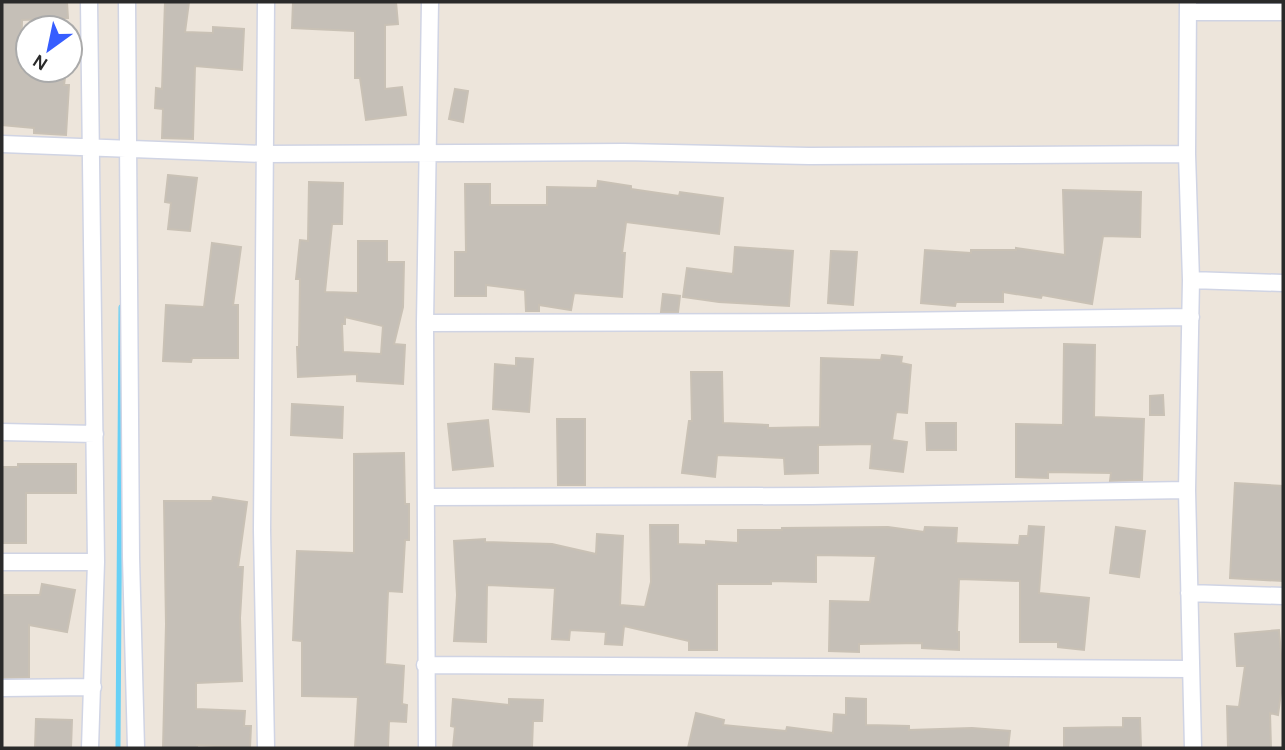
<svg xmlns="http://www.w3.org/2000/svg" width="1285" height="750" font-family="Karla,sans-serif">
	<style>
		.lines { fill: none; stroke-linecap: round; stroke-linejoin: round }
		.stream { stroke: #67d1f6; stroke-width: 5 }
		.building { fill: #c5bfb7; stroke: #c9c1b5; stroke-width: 2; fill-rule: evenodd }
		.minor-casing { stroke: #d0d4e4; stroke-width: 19 }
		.minor { stroke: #fff; stroke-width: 16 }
	</style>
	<rect width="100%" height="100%" fill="#ede5db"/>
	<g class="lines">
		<path class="stream" d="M 118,748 L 121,307"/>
	</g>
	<path class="building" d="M 2,2 L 67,2 L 68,18 L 22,20 L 21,70 L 66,70 L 64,85 L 69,85 L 66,135 L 34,133 L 34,128 L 2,125 Z
		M 165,2 L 189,2 L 185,32 L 213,33 L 213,27 L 244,29 L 242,70 L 195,66 L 193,139 L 162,138 L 163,109 L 155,108 L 156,88 L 162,89 Z
		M 293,2 L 396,2 L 398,24 L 385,25 L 385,89 L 402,87 L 406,115 L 366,120 L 360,78 L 355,78 L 355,31 L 292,28 Z
		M 455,89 L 468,91 L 463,122 L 449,119 Z
		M 168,175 L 197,178 L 190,231 L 168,229 L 171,203 L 165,202 Z
		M 598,181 L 631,186 L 631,189 L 679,196 L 680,192 L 723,198 L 719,234 L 626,222 L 622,253 L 625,253 L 622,297 L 574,293 L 571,310 L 539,305 L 539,311 L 526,311 L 525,290 L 486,285 L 486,296 L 455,296 L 455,252 L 466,252 L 465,184 L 490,184 L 490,205 L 547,205 L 547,187 L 597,188 Z
		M 309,182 L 343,183 L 342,224 L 332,224 L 325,292 L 358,293 L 358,241 L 387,241 L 387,262 L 404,262 L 403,307 L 394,344 L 405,345 L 403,384 L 357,381 L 357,374 L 298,377 L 297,347 L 299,347 L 300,279 L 296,279 L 300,240 L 308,241 ZM 345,317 L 383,326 L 381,354 L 343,352 L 342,324 L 345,324 Z
		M 1063,190 L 1141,192 L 1140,237 L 1103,236 L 1092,304 L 1042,295 L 1041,298 L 1003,292 L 1003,302 L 956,302 L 955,306 L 921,303 L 925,250 L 971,253 L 971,250 L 1016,250 L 1016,248 L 1065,255 Z
		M 212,243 L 241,247 L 233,305 L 238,305 L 238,358 L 192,358 L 191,362 L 163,361 L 166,305 L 204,307 Z
		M 735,247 L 793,251 L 789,306 L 719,302 L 683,297 L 687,268 L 733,274 Z
		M 831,251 L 857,252 L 853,305 L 828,303 Z
		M 663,294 L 680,296 L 678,312 L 661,312 Z
		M 1064,344 L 1095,345 L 1094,417 L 1144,419 L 1142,480 L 1110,481 L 1111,473 L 1048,472 L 1048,478 L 1016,477 L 1016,424 L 1063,425 Z
		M 882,355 L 902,357 L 901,363 L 911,365 L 907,413 L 896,412 L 892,440 L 907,442 L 903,472 L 870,468 L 872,444 L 818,445 L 818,473 L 785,474 L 784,458 L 717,455 L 715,477 L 682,473 L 689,421 L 692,421 L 691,372 L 722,372 L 723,423 L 768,425 L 768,428 L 820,427 L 821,358 L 881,360 Z
		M 516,358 L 533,359 L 529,412 L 493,409 L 495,364 L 516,366 Z
		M 1163,395 L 1164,415 L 1150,415 L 1150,396 Z
		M 292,404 L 343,407 L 342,438 L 291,435 Z
		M 557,419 L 585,419 L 585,485 L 558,485 Z
		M 488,420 L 493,466 L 453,470 L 448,424 Z
		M 926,423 L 956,423 L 956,450 L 927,450 Z
		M 404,453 L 405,504 L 409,504 L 409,540 L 405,540 L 402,592 L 388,591 L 385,664 L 404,666 L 402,704 L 407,705 L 406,722 L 389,721 L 388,748 L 355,747 L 358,697 L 302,696 L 302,641 L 293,640 L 297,551 L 354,553 L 354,454 Z
		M 18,464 L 76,464 L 76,493 L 26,493 L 26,543 L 2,543 L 2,467 L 18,467 Z
		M 1235,483 L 1283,486 L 1283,581 L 1230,578 Z
		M 213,497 L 247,502 L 238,567 L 243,567 L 240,618 L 242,681 L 196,683 L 196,709 L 245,711 L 244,726 L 251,726 L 250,748 L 197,745 L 197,748 L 163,748 L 166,624 L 164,501 L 212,501 Z
		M 650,525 L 678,525 L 678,544 L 706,545 L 706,541 L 738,543 L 738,530 L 782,530 L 782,528 L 888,527 L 924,532 L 925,527 L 957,528 L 956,543 L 1019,545 L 1020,536 L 1028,536 L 1029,526 L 1044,527 L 1039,593 L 1089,598 L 1084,650 L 1058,647 L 1058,642 L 1020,642 L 1020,581 L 959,579 L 957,632 L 959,632 L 959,650 L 922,648 L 922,643 L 859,644 L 859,652 L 829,651 L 830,601 L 870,602 L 876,556 L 816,555 L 816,582 L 771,581 L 771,584 L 717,584 L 717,650 L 689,650 L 689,641 L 624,626 L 622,645 L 605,644 L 606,632 L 570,630 L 569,640 L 552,639 L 555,588 L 487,585 L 486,642 L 454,641 L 457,595 L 454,541 L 485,539 L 485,542 L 552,544 L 596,554 L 597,534 L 623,536 L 620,605 L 645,607 L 651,582 Z
		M 1116,527 L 1145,531 L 1139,577 L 1110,573 Z
		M 42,584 L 75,590 L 67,632 L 29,625 L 29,677 L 2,678 L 2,595 L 40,595 Z
		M 1279,630 L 1283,678 L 1278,715 L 1270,713 L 1271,748 L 1228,748 L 1227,706 L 1239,707 L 1245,666 L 1237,666 L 1235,634 Z
		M 846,698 L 866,699 L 866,725 L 909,726 L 909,730 L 972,728 L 1010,731 L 1008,748 L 688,748 L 696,713 L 724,720 L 723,725 L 786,731 L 787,727 L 833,733 L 834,714 L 846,715 Z
		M 453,699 L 509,705 L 509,699 L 543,700 L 542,721 L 533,721 L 532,748 L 453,748 L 455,727 L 451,726 Z
		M 1123,718 L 1140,718 L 1141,748 L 1064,748 L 1064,728 L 1123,727 Z
		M 36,719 L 72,720 L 71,748 L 35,748 Z"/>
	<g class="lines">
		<g class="minor-casing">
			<path id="minor" d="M 89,2 L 96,562 L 90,748
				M 127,2 L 131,557 L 136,748
				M 1188,2 L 1187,154 L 1191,280 L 1187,490 L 1193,748
				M 1188,12 L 1283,12
				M 2,144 L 265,154 L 624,152 L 809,156 L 1187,154
				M 1191,280 L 1283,283
				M 425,323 L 816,322 L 1191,317
				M 2,432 L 95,434
				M 426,497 L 812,496 L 1187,490
				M 2,562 L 96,562
				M 1189,593 L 1283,596
				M 425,665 L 1191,669
				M 2,688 L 93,687
				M 266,748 L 262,530 L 266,2
				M 427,748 L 425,323 L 430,2"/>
		</g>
		<use href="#minor" class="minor"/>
	</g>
	<rect width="1285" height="750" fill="none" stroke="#2a2a2a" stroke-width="7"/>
	<g transform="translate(49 49) rotate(213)"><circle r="33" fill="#ffffff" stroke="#aaaaaa" stroke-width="2"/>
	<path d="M0-5L12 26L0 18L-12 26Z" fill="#365dff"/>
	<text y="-10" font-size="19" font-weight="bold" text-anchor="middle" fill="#2a2a2a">N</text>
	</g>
</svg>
